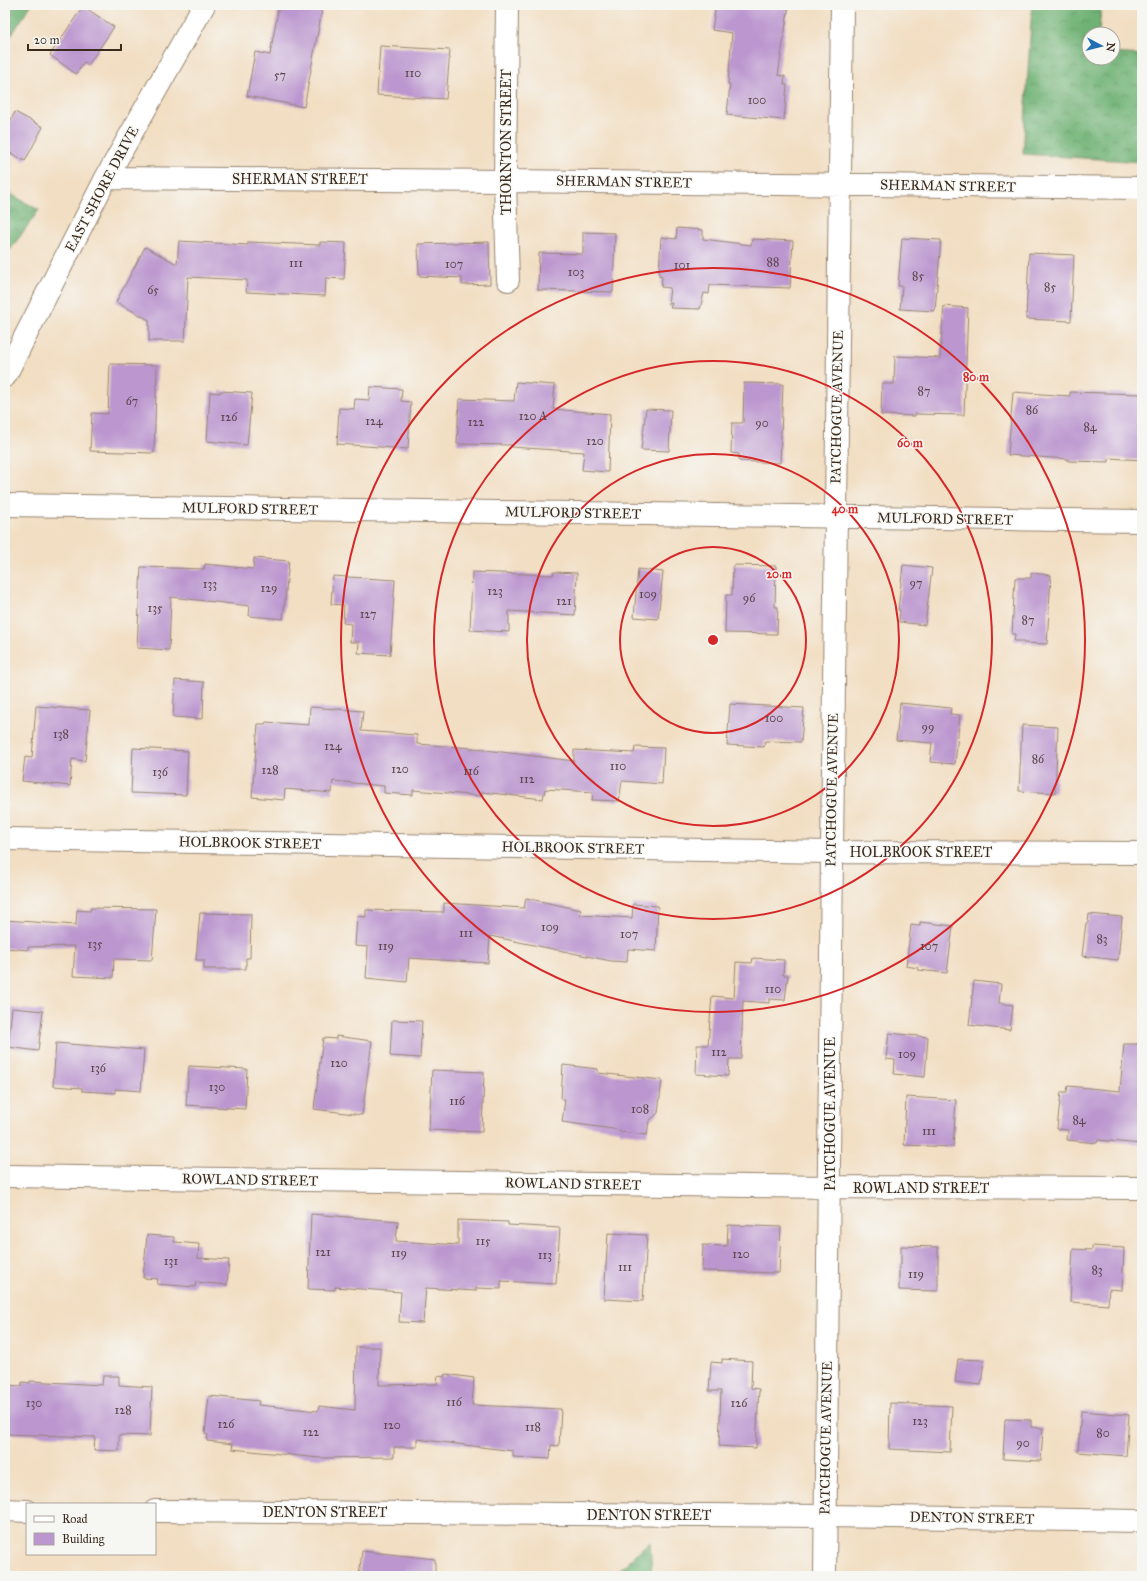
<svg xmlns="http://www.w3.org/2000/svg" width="1147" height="1581" font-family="'IM FELL Great Primer',serif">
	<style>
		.forest { fill: url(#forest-crowns); stroke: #566e4a }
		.building { fill: #bb96cf }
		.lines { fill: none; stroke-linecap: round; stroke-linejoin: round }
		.minor-casing { stroke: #968470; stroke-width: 24 }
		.minor { stroke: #fff; stroke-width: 22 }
		.ring { fill: none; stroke: #d62828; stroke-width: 2 }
		.labels { text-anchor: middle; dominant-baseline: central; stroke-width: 3; stroke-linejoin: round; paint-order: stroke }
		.number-label { font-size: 12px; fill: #5b454a }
		.street-label { font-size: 14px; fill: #3b2a1e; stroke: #f6f6f2 }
		.centre { fill: #d62828; stroke: #f6f6f2; stroke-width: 2 }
		.ring-label { font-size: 12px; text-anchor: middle; font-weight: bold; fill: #d62828; stroke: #f6f6f2; stroke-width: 3; stroke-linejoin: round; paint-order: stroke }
	</style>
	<defs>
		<pattern id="forest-crowns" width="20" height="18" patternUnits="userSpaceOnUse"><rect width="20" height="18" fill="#70b275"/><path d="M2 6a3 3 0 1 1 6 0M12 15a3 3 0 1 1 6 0" fill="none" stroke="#5d915f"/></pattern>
	</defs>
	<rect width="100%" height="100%" fill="#f6f6f2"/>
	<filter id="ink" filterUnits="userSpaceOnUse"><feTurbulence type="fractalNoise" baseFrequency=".025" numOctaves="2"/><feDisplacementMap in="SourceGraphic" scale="8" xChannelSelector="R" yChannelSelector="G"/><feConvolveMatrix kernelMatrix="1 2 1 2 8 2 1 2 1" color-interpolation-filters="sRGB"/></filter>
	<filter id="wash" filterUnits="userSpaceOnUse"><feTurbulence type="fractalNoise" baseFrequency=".012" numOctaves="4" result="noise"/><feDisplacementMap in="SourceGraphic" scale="16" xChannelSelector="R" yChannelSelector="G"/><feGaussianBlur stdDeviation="0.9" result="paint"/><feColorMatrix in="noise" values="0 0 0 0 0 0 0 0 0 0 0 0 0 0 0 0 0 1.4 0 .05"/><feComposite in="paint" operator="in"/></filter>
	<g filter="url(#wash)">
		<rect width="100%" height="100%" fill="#f2dec2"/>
		<path class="forest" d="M 5,5 L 31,5 L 5,45 Z
			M 1032,5 L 1101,5 L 1099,34 L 1089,34 L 1089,58 L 1113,58 L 1113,53 L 1142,55 L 1142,162 L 1023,154 Z
			M 5,191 L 39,210 L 5,257 Z
			M 650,1541 L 652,1576 L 613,1576 Z"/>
		<g id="blocks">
			<path class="building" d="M 279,5 L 323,5 L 304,107 L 247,96 L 255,52 L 270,55 Z
				M 716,5 L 789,5 L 778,75 L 785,76 L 784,84 L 787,85 L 784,120 L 727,115 L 730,84 L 728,84 L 732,33 L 712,30 Z
				M 83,6 L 114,27 L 88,65 L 84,62 L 76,74 L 50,55 Z
				M 380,46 L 450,50 L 446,99 L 377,95 Z
				M 15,112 L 43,127 L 25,161 L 5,150 L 5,131 Z
				M 677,228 L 703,230 L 703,239 L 751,245 L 752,239 L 793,241 L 790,288 L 710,285 L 709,294 L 704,293 L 700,309 L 670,308 L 672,303 L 668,304 L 670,288 L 661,287 L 662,277 L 659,276 L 661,237 L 676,239 Z
				M 583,232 L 615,233 L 613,292 L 538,290 L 539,253 L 583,254 Z
				M 902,238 L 941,240 L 935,311 L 900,309 L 902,286 L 898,286 Z
				M 179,241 L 248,245 L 248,242 L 320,245 L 320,242 L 346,243 L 344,279 L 326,278 L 325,296 L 246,292 L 247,280 L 188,277 L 185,341 L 149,341 L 149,320 L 116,302 L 145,247 L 177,264 Z
				M 489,242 L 490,284 L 462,285 L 462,278 L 419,276 L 418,244 Z
				M 1029,253 L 1074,255 L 1071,321 L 1026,319 Z
				M 944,306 L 968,308 L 964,415 L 915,414 L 915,416 L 881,415 L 882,384 L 894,384 L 895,356 L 940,358 Z
				M 110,364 L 157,365 L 154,453 L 90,451 L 92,413 L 108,414 Z
				M 516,382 L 555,385 L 553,409 L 610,414 L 608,472 L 582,470 L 584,452 L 512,447 L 512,445 L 457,444 L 459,399 L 514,401 Z
				M 744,383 L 783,384 L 780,463 L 739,461 L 739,454 L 731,453 L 732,423 L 743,423 Z
				M 370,387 L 402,389 L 401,401 L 411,402 L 408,449 L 337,444 L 339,408 L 354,409 L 355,399 L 369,400 Z
				M 220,391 L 252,393 L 247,445 L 207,441 L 210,392 L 220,393 Z
				M 1013,392 L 1070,396 L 1070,392 L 1142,394 L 1142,460 L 1109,458 L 1109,462 L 1068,461 L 1068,459 L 1008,455 Z
				M 646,409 L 671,410 L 669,451 L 641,450 Z
				M 254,558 L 289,561 L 283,619 L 249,616 L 250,606 L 171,597 L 169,650 L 137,648 L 141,567 L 204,569 L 205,564 L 253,569 Z
				M 733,565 L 776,566 L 775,607 L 778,607 L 777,634 L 725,633 L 726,595 L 732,595 Z
				M 903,565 L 932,568 L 925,625 L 899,622 L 900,610 L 898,610 Z
				M 638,569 L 663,572 L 658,619 L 634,617 Z
				M 472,572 L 553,575 L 554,572 L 577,573 L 575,615 L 509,611 L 509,632 L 470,630 Z
				M 1031,573 L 1051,575 L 1047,644 L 1023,643 L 1023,641 L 1014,641 L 1015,634 L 1012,634 L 1015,578 L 1031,578 Z
				M 333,576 L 395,580 L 390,655 L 358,653 L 359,642 L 350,642 L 351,624 L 343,623 L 344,605 L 331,604 Z
				M 175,680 L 204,682 L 203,719 L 173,717 Z
				M 900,703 L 951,708 L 950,714 L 960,715 L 955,764 L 930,762 L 932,743 L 896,740 Z
				M 730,704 L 804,708 L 801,742 L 765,741 L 764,747 L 727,745 Z
				M 36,706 L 90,710 L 85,761 L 72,759 L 70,786 L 22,781 L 25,757 L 32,758 Z
				M 310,707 L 363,711 L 361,731 L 417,735 L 417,744 L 486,749 L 486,750 L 574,761 L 574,750 L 634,753 L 635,747 L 664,748 L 662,784 L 622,781 L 619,801 L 592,800 L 593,792 L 545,789 L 543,799 L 482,792 L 482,796 L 413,790 L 413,795 L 384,793 L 384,786 L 333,781 L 332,793 L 285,789 L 284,800 L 252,797 L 258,724 L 265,724 L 266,722 L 309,725 Z
				M 1022,725 L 1058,727 L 1055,793 L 1019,791 Z
				M 133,748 L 188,751 L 186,795 L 131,793 Z
				M 526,898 L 581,910 L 580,915 L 632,918 L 633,904 L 658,906 L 656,951 L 628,949 L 627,962 L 611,961 L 490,936 L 488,963 L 409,958 L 407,982 L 366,978 L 368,947 L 355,946 L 357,916 L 366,917 L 366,910 L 444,912 L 444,903 L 524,908 Z
				M 91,908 L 156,909 L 152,960 L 114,959 L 113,978 L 73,976 L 75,946 L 28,947 L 28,950 L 5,948 L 5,920 L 76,925 L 77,910 L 90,911 Z
				M 200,913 L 251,914 L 250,958 L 246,958 L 246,969 L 204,969 L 204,960 L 196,960 Z
				M 1089,914 L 1122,917 L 1118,960 L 1082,956 L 1086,923 L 1088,923 Z
				M 920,922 L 953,926 L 947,973 L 918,970 L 918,968 L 906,966 L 911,925 L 920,926 Z
				M 753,958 L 784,960 L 783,975 L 788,975 L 785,1000 L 769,999 L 769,1003 L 743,1001 L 741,1059 L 729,1059 L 728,1076 L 696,1074 L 697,1045 L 708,1045 L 712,996 L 734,998 L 736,962 L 752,963 Z
				M 974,981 L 1001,984 L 999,1003 L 1013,1005 L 1010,1030 L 969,1025 Z
				M 12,1008 L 43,1011 L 38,1051 L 8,1047 Z
				M 392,1020 L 422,1021 L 420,1058 L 390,1056 Z
				M 889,1033 L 928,1037 L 925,1077 L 894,1074 L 895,1060 L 886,1059 Z
				M 336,1036 L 372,1041 L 362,1115 L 314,1109 L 323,1038 L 336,1039 Z
				M 56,1043 L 144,1050 L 141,1091 L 115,1089 L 115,1093 L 82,1091 L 82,1088 L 53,1086 Z
				M 1124,1044 L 1142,1044 L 1142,1144 L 1098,1140 L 1097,1143 L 1067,1140 L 1068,1130 L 1057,1129 L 1061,1092 L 1067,1092 L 1068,1086 L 1120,1091 Z
				M 563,1065 L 598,1069 L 598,1073 L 662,1080 L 658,1113 L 649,1121 L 647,1135 L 620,1132 L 620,1130 L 562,1122 L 565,1099 L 561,1099 Z
				M 189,1066 L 247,1069 L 245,1109 L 186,1105 Z
				M 432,1070 L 484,1072 L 482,1132 L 429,1130 Z
				M 906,1097 L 956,1100 L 953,1147 L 904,1145 Z
				M 311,1214 L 398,1221 L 396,1241 L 458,1245 L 458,1220 L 508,1222 L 508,1225 L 560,1228 L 556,1284 L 501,1281 L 501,1289 L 476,1288 L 476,1291 L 426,1288 L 423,1323 L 399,1322 L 401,1292 L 335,1287 L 335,1290 L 308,1289 Z
				M 728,1225 L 781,1227 L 779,1273 L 702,1271 L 703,1245 L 727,1246 Z
				M 608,1233 L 647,1235 L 643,1301 L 604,1299 Z
				M 147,1235 L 174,1237 L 174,1242 L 199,1244 L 198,1258 L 229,1260 L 227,1285 L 196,1282 L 195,1287 L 157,1284 L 158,1279 L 143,1278 Z
				M 901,1246 L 938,1247 L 938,1291 L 899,1290 L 899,1265 L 901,1265 Z
				M 1092,1246 L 1124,1248 L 1122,1290 L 1109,1289 L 1108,1305 L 1070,1302 L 1073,1249 L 1092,1250 Z
				M 356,1347 L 380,1347 L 379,1385 L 437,1384 L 438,1376 L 444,1377 L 445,1374 L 474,1378 L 472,1405 L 561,1409 L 559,1446 L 551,1445 L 550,1459 L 513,1457 L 513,1451 L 417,1439 L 417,1447 L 394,1447 L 394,1457 L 319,1458 L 232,1449 L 233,1444 L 207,1441 L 208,1435 L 205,1434 L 209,1396 L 259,1401 L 258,1405 L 318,1411 L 319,1406 L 355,1410 Z
				M 722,1359 L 752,1361 L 751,1388 L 759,1389 L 756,1448 L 719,1446 L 721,1391 L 709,1391 L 711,1362 L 722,1363 Z
				M 958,1359 L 984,1360 L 981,1385 L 955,1382 Z
				M 103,1376 L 119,1376 L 119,1385 L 152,1387 L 150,1436 L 119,1435 L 119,1451 L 94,1450 L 95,1437 L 5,1434 L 7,1385 L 22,1386 L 22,1382 L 30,1383 L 30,1381 L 102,1385 Z
				M 890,1403 L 952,1406 L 950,1452 L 889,1449 Z
				M 1081,1411 L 1129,1415 L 1126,1456 L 1078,1452 Z
				M 1005,1419 L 1031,1420 L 1031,1427 L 1043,1428 L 1041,1461 L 1003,1459 Z
				M 362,1551 L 435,1559 L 435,1576 L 359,1576 Z"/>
		</g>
	</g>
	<g filter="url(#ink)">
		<use href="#blocks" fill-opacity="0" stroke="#968470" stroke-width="1"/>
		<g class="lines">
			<g class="minor-casing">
				<path id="minor" d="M 507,5 L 505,181 L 508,280
					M 106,178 L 505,181 L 1142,188
					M 5,376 L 106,178 L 204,5
					M 5,505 L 1142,521
					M 5,839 L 832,852 L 1142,853
					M 5,1176 L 829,1187 L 1142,1188
					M 5,1510 L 27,1511
					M 155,1511 L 825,1516 L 1142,1521
					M 825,1576 L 832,852 L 842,5"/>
			</g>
			<use href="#minor" class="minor"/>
		</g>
	</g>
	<g class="ring">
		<circle cx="713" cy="640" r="93"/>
		<circle cx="713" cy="640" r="186"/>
		<circle cx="713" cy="640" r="279"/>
		<circle cx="713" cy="640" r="372"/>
	</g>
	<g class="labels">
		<g class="number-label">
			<text x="413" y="73">110</text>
			<text x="280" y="75">57</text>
			<text x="757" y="100">100</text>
			<text x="773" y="262">88</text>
			<text x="296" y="263">111</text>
			<text x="454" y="264">107</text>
			<text x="682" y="265">101</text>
			<text x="576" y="272">103</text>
			<text x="918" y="276">85</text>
			<text x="1050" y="287">85</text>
			<text x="153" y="290">65</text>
			<text x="924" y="391">87</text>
			<text x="132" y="401">67</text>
			<text x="1032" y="410">86</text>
			<text x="533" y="416">120 A</text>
			<text x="229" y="417">126</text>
			<text x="374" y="421">124</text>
			<text x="476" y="422">122</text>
			<text x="762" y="423">90</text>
			<text x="1090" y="427">84</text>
			<text x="595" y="441">120</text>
			<text x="916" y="583">97</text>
			<text x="210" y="584">133</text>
			<text x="269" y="588">129</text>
			<text x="495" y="591">123</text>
			<text x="648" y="594">109</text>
			<text x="749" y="598">96</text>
			<text x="564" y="601">121</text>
			<text x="155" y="608">135</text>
			<text x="368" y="614">127</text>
			<text x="1028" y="620">87</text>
			<text x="774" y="718">100</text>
			<text x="928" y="727">99</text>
			<text x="61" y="734">138</text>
			<text x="333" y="746">124</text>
			<text x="1038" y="759">86</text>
			<text x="618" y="766">110</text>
			<text x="400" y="769">120</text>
			<text x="270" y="770">128</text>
			<text x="471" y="771">116</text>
			<text x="160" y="772">136</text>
			<text x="527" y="779">112</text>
			<text x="550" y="927">109</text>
			<text x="466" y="933">111</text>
			<text x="629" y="934">107</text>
			<text x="1102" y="939">83</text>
			<text x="95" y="944">135</text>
			<text x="386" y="946">119</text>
			<text x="929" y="946">107</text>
			<text x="773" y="989">110</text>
			<text x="719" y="1052">112</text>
			<text x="907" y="1054">109</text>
			<text x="339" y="1063">120</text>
			<text x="98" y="1068">136</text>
			<text x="217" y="1087">130</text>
			<text x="457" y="1101">116</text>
			<text x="640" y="1109">108</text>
			<text x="1079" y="1120">84</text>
			<text x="929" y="1131">111</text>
			<text x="483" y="1241">115</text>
			<text x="323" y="1252">121</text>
			<text x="399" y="1253">119</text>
			<text x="741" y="1254">120</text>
			<text x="545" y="1255">113</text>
			<text x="171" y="1261">131</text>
			<text x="625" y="1267">111</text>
			<text x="1097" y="1270">83</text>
			<text x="916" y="1274">119</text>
			<text x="454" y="1402">116</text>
			<text x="34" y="1403">130</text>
			<text x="739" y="1403">126</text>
			<text x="123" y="1410">128</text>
			<text x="920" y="1421">123</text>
			<text x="226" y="1424">126</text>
			<text x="392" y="1425">120</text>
			<text x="533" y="1427">118</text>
			<text x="311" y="1432">122</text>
			<text x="1103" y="1433">80</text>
			<text x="1023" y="1443">90</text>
		</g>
		<g class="street-label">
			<text transform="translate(506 142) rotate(-90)">THORNTON STREET</text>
			<text x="300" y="179">SHERMAN STREET</text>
			<text transform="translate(624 182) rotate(1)">SHERMAN STREET</text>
			<text transform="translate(948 186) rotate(1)">SHERMAN STREET</text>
			<text transform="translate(102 189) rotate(-62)">EAST SHORE DRIVE</text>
			<text transform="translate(837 407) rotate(-89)">PATCHOGUE AVENUE</text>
			<text transform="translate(250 509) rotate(1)">MULFORD STREET</text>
			<text transform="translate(573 513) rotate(1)">MULFORD STREET</text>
			<text transform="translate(945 519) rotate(1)">MULFORD STREET</text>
			<text transform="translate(832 790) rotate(-89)">PATCHOGUE AVENUE</text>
			<text transform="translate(250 843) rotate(1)">HOLBROOK STREET</text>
			<text transform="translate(573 848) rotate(1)">HOLBROOK STREET</text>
			<text x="921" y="852">HOLBROOK STREET</text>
			<text transform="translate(830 1114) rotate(-90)">PATCHOGUE AVENUE</text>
			<text transform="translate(250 1180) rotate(1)">ROWLAND STREET</text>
			<text transform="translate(573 1184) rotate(1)">ROWLAND STREET</text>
			<text x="921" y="1188">ROWLAND STREET</text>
			<text transform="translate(826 1438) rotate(-89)">PATCHOGUE AVENUE</text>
			<text x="325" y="1512">DENTON STREET</text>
			<text x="649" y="1515">DENTON STREET</text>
			<text transform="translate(972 1518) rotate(1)">DENTON STREET</text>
		</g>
	</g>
	<circle cx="713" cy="640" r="6" class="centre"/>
	<g class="ring-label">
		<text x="976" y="381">80 m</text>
		<text x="910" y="447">60 m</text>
		<text x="845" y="513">40 m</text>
		<text x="779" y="578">20 m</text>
	</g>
	<rect width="1147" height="1581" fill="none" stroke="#f6f6f2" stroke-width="20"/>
	<rect x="26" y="1503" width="130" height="52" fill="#f6f6f2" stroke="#aba49d"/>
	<rect x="34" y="1516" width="20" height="6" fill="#ffffff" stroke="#aba49d"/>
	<text x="62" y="1523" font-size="12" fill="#3b2a1e">Road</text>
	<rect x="34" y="1533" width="20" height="12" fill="#bb96cf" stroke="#aba49d"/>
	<text x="62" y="1543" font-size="12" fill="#3b2a1e">Building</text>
	<g transform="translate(1101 46) rotate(97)"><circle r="19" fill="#f6f6f2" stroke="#aba49d"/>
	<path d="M0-3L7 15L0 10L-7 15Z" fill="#1f6fb2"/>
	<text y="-6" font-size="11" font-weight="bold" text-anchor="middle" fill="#3b2a1e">N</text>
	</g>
	<path d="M28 44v6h93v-6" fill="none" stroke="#3b2a1e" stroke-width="2"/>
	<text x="34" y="44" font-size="12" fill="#3b2a1e" stroke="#f6f6f2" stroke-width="3" paint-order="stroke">20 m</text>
</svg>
